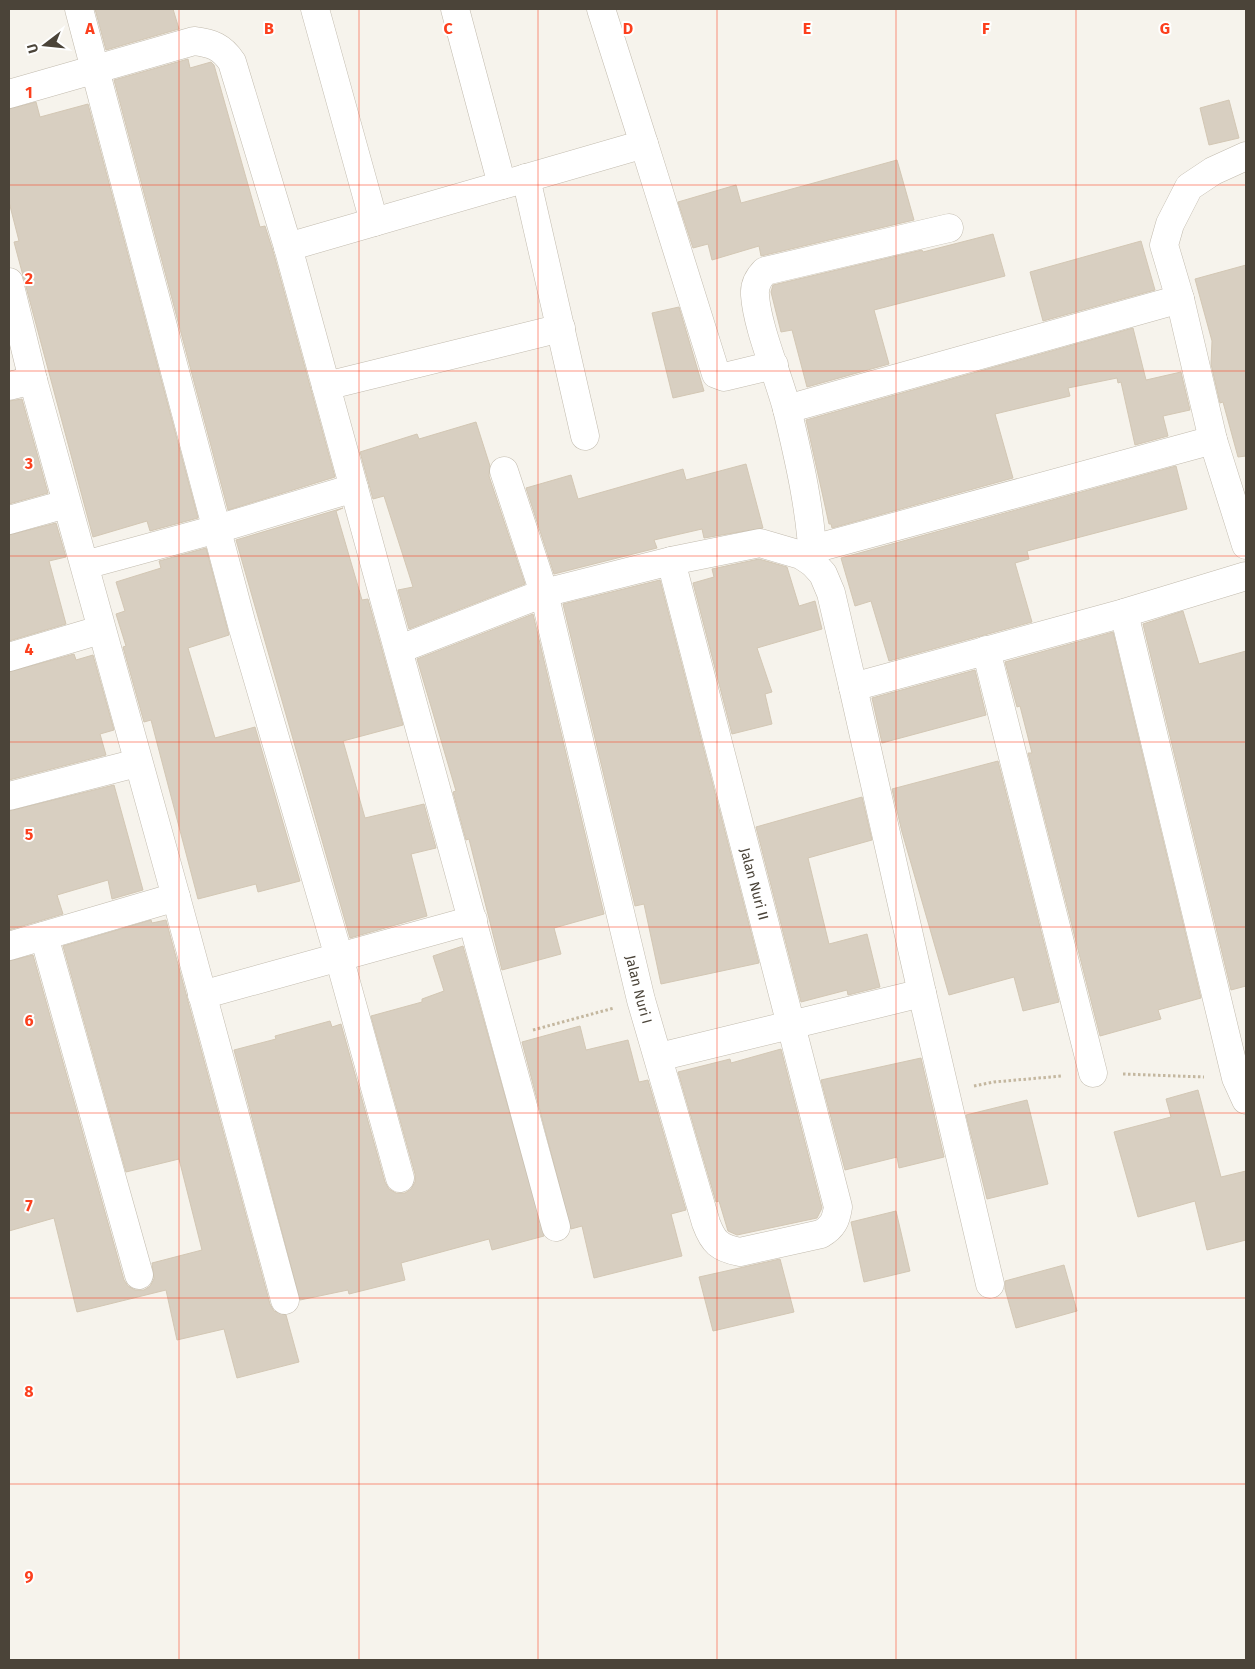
<svg xmlns="http://www.w3.org/2000/svg" width="1255" height="1669" font-family="'Fira Sans',sans-serif">
	<style>
		.building { fill: #d8cfc1; stroke: #d3c7b4 }
		.lines { fill: none; stroke-linecap: round; stroke-linejoin: round }
		.minor-casing { stroke: #c2bbae; stroke-width: 29 }
		.path { stroke: #c4b79f; stroke-width: 3; stroke-dasharray: 2.5 2.5; stroke-linecap: butt }
		.minor { stroke: #fff; stroke-width: 28 }
		.grid { fill: none; stroke: #fc3f1d; stroke-width: 1; stroke-opacity: 0.55 }
		.labels { text-anchor: middle; dominant-baseline: central; stroke-width: 4; stroke-linejoin: round; paint-order: stroke }
		.street-label { font-size: 14px; fill: #4b4439; stroke: #fff }
		.grid-label { font-size: 16px; text-anchor: middle; font-weight: bold; fill: #fc3f1d; stroke: #fff; stroke-width: 4; stroke-linejoin: round; paint-order: stroke }
	</style>
	<rect width="100%" height="100%" fill="#f6f3ec"/>
	<path class="building" d="M 95,9 L 173,9 L 179,29 L 106,50 Z
		M 188,59 L 190,68 L 211,62 L 214,65 L 260,227 L 265,226 L 273,251 L 335,477 L 228,510 L 114,80 Z
		M 1229,100 L 1239,138 L 1209,145 L 1200,108 Z
		M 36,102 L 40,117 L 88,104 L 198,518 L 150,531 L 147,521 L 93,537 L 14,242 L 19,241 L 9,202 L 9,109 Z
		M 897,160 L 914,220 L 761,256 L 759,246 L 712,260 L 708,244 L 693,248 L 678,202 L 736,185 L 741,203 Z
		M 993,234 L 1005,276 L 874,310 L 889,364 L 807,387 L 792,330 L 781,332 L 771,292 L 773,285 L 922,250 L 923,252 Z
		M 1141,241 L 1155,290 L 1043,321 L 1030,272 Z
		M 1246,265 L 1246,456 L 1238,457 L 1223,402 L 1220,403 L 1211,364 L 1212,341 L 1195,279 Z
		M 679,307 L 704,391 L 673,398 L 652,313 Z
		M 1133,328 L 1146,380 L 1181,372 L 1190,410 L 1163,416 L 1168,436 L 1135,445 L 1121,382 L 1118,383 L 1117,378 L 1068,388 L 1070,396 L 995,414 L 1013,478 L 832,528 L 831,524 L 829,524 L 806,420 Z
		M 22,399 L 48,493 L 9,504 L 9,401 Z
		M 476,422 L 490,466 L 489,476 L 525,584 L 409,629 L 398,590 L 413,587 L 384,496 L 373,499 L 360,452 L 417,434 L 419,439 Z
		M 746,464 L 763,528 L 704,538 L 702,529 L 654,540 L 657,548 L 554,574 L 526,488 L 571,475 L 578,499 L 683,469 L 686,480 Z
		M 1176,466 L 1187,509 L 1027,551 L 1029,559 L 1015,563 L 1032,622 L 889,661 L 871,601 L 855,606 L 841,558 Z
		M 343,508 L 336,511 L 362,600 L 368,599 L 403,725 L 343,741 L 365,818 L 424,804 L 436,848 L 411,854 L 427,916 L 350,938 L 236,540 Z
		M 56,523 L 66,557 L 49,561 L 66,624 L 9,641 L 9,535 Z
		M 206,548 L 229,635 L 188,648 L 215,738 L 255,727 L 300,881 L 258,892 L 256,884 L 198,899 L 151,720 L 144,722 L 123,647 L 126,646 L 116,614 L 125,611 L 116,582 L 161,568 L 159,561 Z
		M 759,559 L 787,567 L 799,606 L 815,601 L 822,629 L 757,648 L 772,692 L 765,694 L 772,724 L 732,734 L 693,583 L 714,577 L 712,569 Z
		M 660,580 L 759,963 L 661,984 L 644,904 L 635,906 L 563,604 Z
		M 1183,611 L 1199,664 L 1246,651 L 1246,986 L 1231,990 L 1143,624 Z
		M 533,614 L 604,914 L 554,928 L 561,954 L 502,970 L 469,839 L 466,840 L 453,792 L 456,791 L 417,659 Z
		M 1113,632 L 1201,998 L 1158,1010 L 1161,1019 L 1100,1036 L 1028,753 L 1032,753 L 1020,706 L 1017,707 L 1005,662 Z
		M 74,654 L 76,660 L 93,655 L 114,730 L 100,734 L 106,755 L 9,780 L 9,672 Z
		M 975,670 L 986,715 L 882,743 L 872,698 Z
		M 998,761 L 1059,1002 L 1023,1011 L 1014,977 L 949,995 L 902,832 L 892,789 Z
		M 114,785 L 143,890 L 112,899 L 108,880 L 57,895 L 63,914 L 9,930 L 9,811 Z
		M 862,797 L 872,840 L 808,858 L 829,944 L 867,934 L 880,987 L 848,995 L 847,990 L 801,1002 L 756,827 Z
		M 151,920 L 152,923 L 166,920 L 270,1304 L 274,1311 L 286,1315 L 299,1362 L 237,1378 L 224,1329 L 177,1340 L 166,1290 L 77,1312 L 54,1218 L 9,1231 L 9,961 L 33,955 L 124,1280 L 128,1286 L 135,1290 L 144,1290 L 150,1286 L 154,1279 L 152,1263 L 202,1250 L 179,1159 L 126,1172 L 63,946 Z
		M 463,946 L 544,1236 L 492,1250 L 489,1239 L 401,1263 L 405,1280 L 349,1294 L 348,1290 L 300,1300 L 234,1050 L 276,1039 L 275,1036 L 330,1021 L 332,1027 L 341,1024 L 385,1182 L 389,1189 L 396,1193 L 405,1193 L 411,1189 L 415,1182 L 415,1174 L 371,1016 L 422,1002 L 422,999 L 444,991 L 433,956 Z
		M 580,1026 L 586,1050 L 628,1040 L 639,1082 L 648,1080 L 686,1210 L 671,1214 L 682,1256 L 594,1278 L 582,1226 L 571,1229 L 522,1042 Z
		M 781,1049 L 822,1208 L 817,1218 L 737,1235 L 728,1231 L 719,1201 L 716,1202 L 678,1072 L 730,1059 L 731,1063 Z
		M 921,1058 L 944,1157 L 899,1168 L 897,1157 L 845,1170 L 821,1080 Z
		M 1198,1090 L 1221,1177 L 1246,1171 L 1246,1240 L 1207,1250 L 1195,1201 L 1138,1217 L 1114,1132 L 1171,1117 L 1166,1099 Z
		M 1027,1100 L 1048,1184 L 987,1199 L 966,1115 Z
		M 896,1211 L 910,1271 L 864,1282 L 851,1222 Z
		M 780,1259 L 794,1312 L 713,1331 L 699,1277 Z
		M 1064,1265 L 1077,1311 L 1016,1328 L 1005,1289 L 1005,1281 Z"/>
	<g class="lines">
		<g class="minor-casing">
			<g id="minor">
				<path d="M 79,9 L 242,625 L 339,957 L 400,1178"/>
				<path d="M 315,9 L 374,222"/>
				<path d="M 455,9 L 502,185"/>
				<path d="M 9,94 L 194,41 C 212,43 222,47 232,62 L 288,247 L 556,1227"/>
				<path d="M 644,144 L 716,374 L 724,377 L 774,365"/>
				<path d="M 1246,156 L 1213,171 L 1189,187 L 1170,224 L 1164,245 L 1180,299 L 1213,440 L 1246,545"/>
				<path d="M 526,178 L 585,436"/>
				<path d="M 288,247 L 644,144 L 601,9"/>
				<path d="M 9,282 L 33,380 L 176,897 L 285,1300"/>
				<path d="M 9,386 L 33,380"/>
				<path d="M 326,386 L 561,328"/>
				<path d="M 787,409 L 1180,299"/>
				<path id="s1" d="M 504,471 L 544,593 L 641,1000 L 706,1223 C 713,1242 719,1248 740,1252 L 821,1234 C 833,1227 836,1220 838,1207 L 671,561"/>
				<path d="M 9,520 L 66,504"/>
				<path d="M 813,549 L 1213,440"/>
				<path d="M 813,563 C 811,511 799,459 787,409 C 778,375 757,327 755,295 C 754,285 758,278 765,271 L 949,228"/>
				<path d="M 85,565 L 217,529 L 354,488"/>
				<path d="M 1124,613 L 1236,1078 L 1246,1100"/>
				<path d="M 400,649 L 544,593 L 671,561 L 760,543 L 801,555 L 813,563 L 823,574 L 831,593 L 853,687 L 1124,613 L 1246,576"/>
				<path d="M 986,650 L 1093,1073"/>
				<path d="M 9,657 L 100,630"/>
				<path d="M 9,796 L 137,763"/>
				<path d="M 44,936 L 139,1275"/>
				<path d="M 9,946 L 176,897"/>
				<path d="M 922,993 L 990,1284"/>
				<path d="M 202,995 L 473,920"/>
				<path d="M 659,1057 L 922,993 L 853,687"/>
			</g>
		</g>
		<path class="path" d="M 533,1030 L 614,1008
			M 1123,1074 L 1204,1077
			M 974,1086 L 994,1082 L 1062,1076"/>
		<use href="#minor" class="minor"/>
	</g>
	<path class="grid" d="M 179,9 L 179,1660M 359,9 L 359,1660M 538,9 L 538,1660M 717,9 L 717,1660M 896,9 L 896,1660M 1076,9 L 1076,1660M 9,185 L 1246,185M 9,371 L 1246,371M 9,556 L 1246,556M 9,742 L 1246,742M 9,927 L 1246,927M 9,1113 L 1246,1113M 9,1298 L 1246,1298M 9,1484 L 1246,1484"/>
	<g class="labels">
		<g class="street-label">
			<text transform="translate(754 884) rotate(75)">Jalan Nuri II</text>
			<text stroke="none"><textPath href="#s1" startOffset="536">Jalan Nuri I</textPath></text>
		</g>
	</g>
	<g class="grid-label">
		<text x="90" y="34">A</text>
		<text x="269" y="34">B</text>
		<text x="448" y="34">C</text>
		<text x="628" y="34">D</text>
		<text x="807" y="34">E</text>
		<text x="986" y="34">F</text>
		<text x="1165" y="34">G</text>
		<text x="29" y="98">1</text>
		<text x="29" y="284">2</text>
		<text x="29" y="469">3</text>
		<text x="29" y="655">4</text>
		<text x="29" y="840">5</text>
		<text x="29" y="1026">6</text>
		<text x="29" y="1211">7</text>
		<text x="29" y="1397">8</text>
		<text x="29" y="1582">9</text>
	</g>
	<rect width="1255" height="1669" fill="none" stroke="#4b4439" stroke-width="20"/>
	<g transform="translate(45 45) rotate(254)" stroke="#ffffff" stroke-width="4" paint-order="stroke">
	<path d="M0-4L9 19L0 12L-9 19Z" fill="#4b4439"/>
	<text y="-8" font-size="14" font-weight="bold" text-anchor="middle" fill="#4b4439">U</text>
	</g>
</svg>
